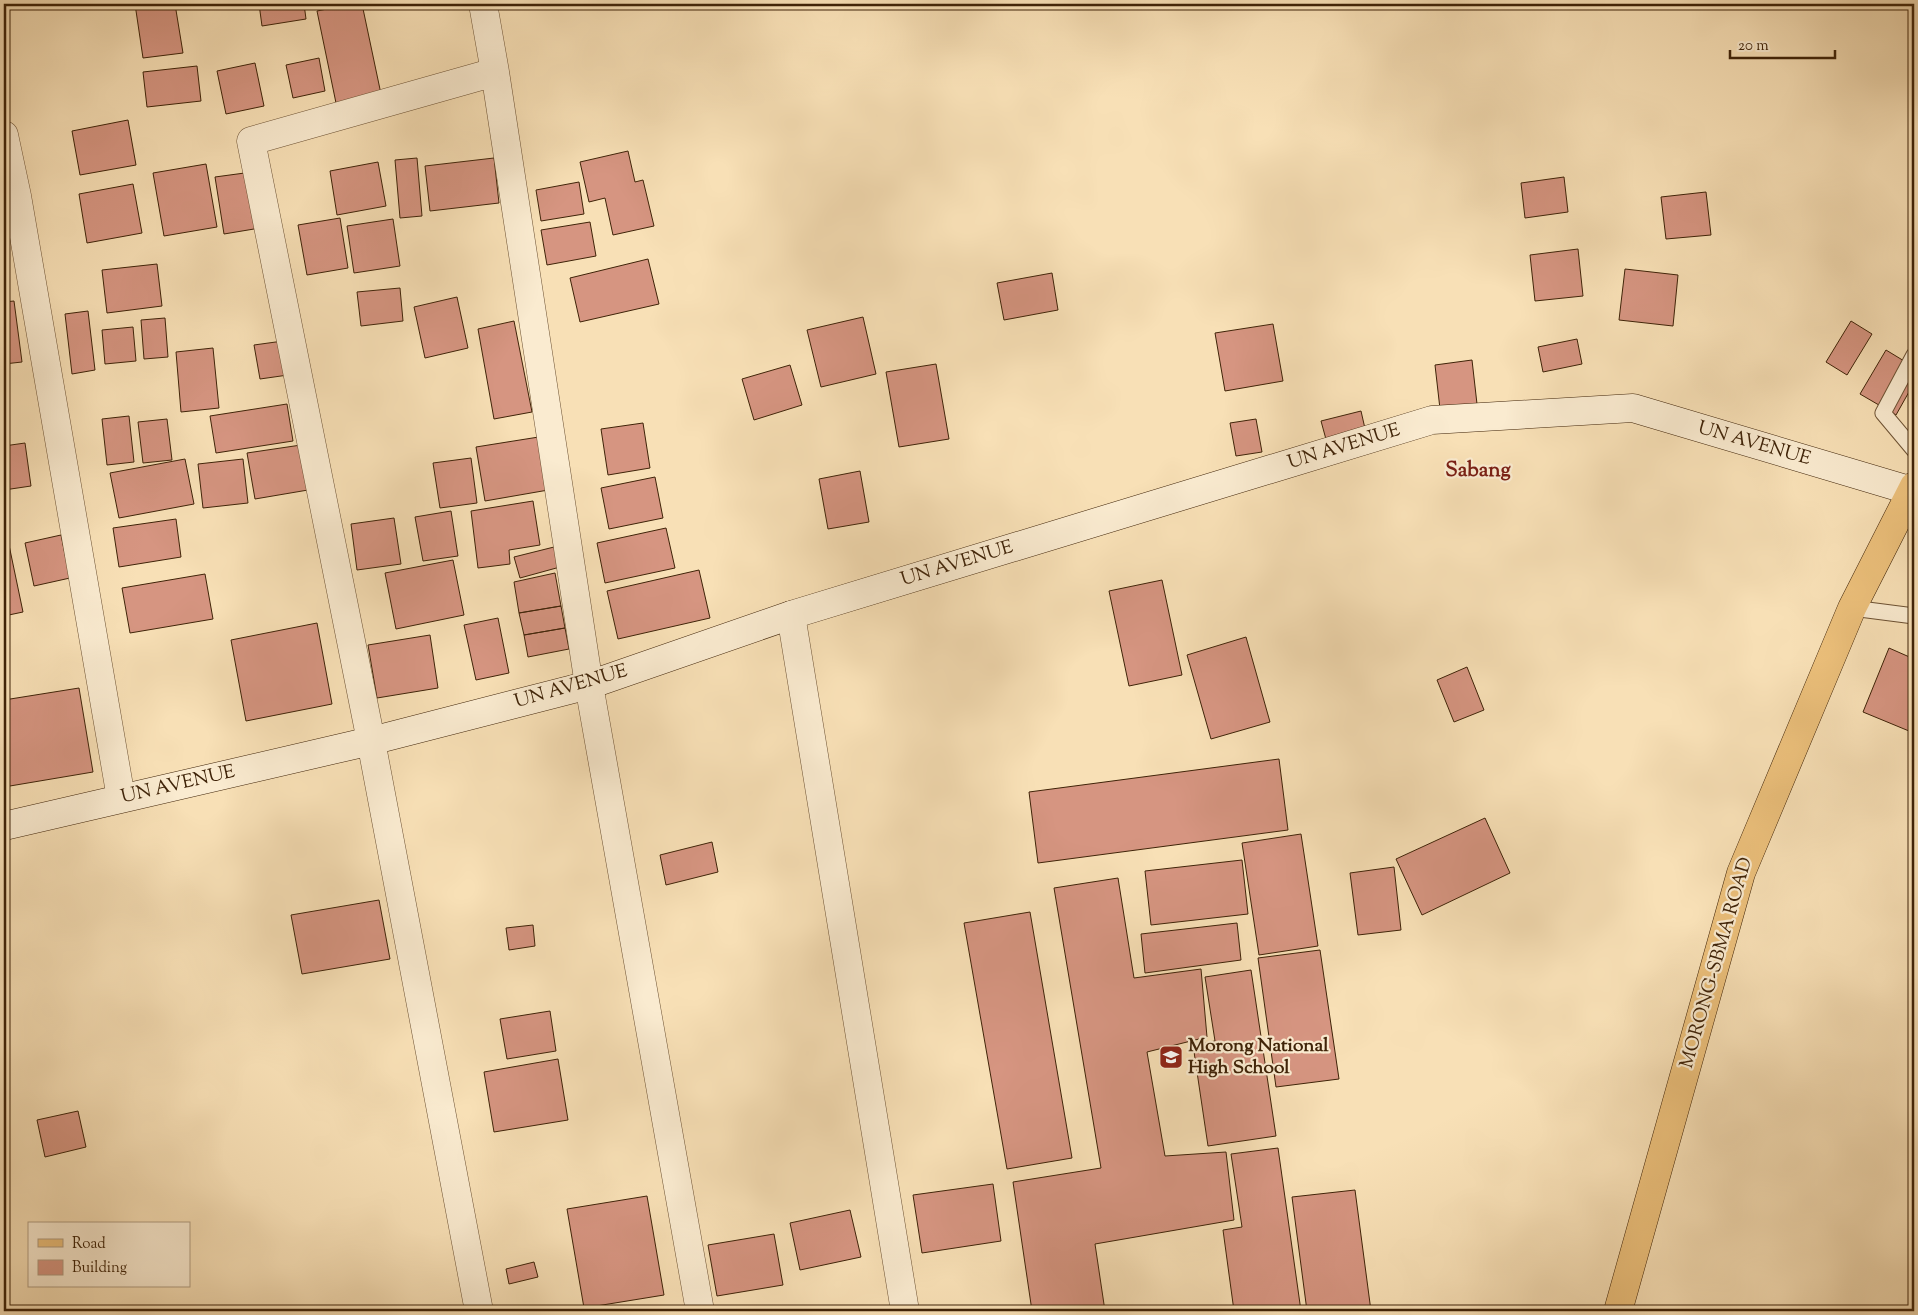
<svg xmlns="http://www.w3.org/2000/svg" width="1918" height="1315" font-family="'Sorts Mill Goudy',serif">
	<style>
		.building { fill: #d69581; stroke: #3f2308 }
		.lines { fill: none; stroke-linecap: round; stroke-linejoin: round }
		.lane-casing { stroke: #6d5234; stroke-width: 17 }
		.street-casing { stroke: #6d5234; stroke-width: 29 }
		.secondary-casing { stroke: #3f2308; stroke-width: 29 }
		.primary-casing { stroke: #3f2308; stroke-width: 29 }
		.lane { stroke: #faebd0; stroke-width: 15 }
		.street { stroke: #faebd0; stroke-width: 28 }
		.secondary { stroke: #faebd0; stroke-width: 28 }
		.primary { stroke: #ecc07b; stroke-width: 28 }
		.labels { text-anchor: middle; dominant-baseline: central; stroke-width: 4.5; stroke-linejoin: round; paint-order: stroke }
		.street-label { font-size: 19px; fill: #3f2308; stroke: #faebd0 }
		.poi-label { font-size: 19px; font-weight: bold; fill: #3f2308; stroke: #faebd0; text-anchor: start }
		.quarter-label { font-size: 21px; font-weight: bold; fill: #7a1f14; stroke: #faebd0 }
	</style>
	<rect width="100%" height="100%" fill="#f8e0b6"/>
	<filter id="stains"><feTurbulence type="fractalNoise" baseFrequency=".004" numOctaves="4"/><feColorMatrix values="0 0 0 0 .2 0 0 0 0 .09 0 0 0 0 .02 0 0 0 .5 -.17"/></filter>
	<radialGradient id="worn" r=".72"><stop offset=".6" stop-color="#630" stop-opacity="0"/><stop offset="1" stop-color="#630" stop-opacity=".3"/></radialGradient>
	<path class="building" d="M 135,4 L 175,4 L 183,53 L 143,58 Z
		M 259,4 L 304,4 L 306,19 L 262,26 Z
		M 352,4 L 362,4 L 381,94 L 336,103 L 317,11 Z
		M 319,58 L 325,91 L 293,98 L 286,65 Z
		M 255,63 L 264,106 L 226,114 L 217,71 Z
		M 197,66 L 201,101 L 147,107 L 143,72 Z
		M 128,120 L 136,165 L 80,175 L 72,131 Z
		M 628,151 L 635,182 L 643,180 L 654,226 L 613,235 L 605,198 L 589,202 L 580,162 Z
		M 417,158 L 422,216 L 400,218 L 395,160 Z
		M 494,158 L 499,203 L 430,211 L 425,166 Z
		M 378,162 L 386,206 L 337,215 L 330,171 Z
		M 206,164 L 217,227 L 164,236 L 153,173 Z
		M 252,172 L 260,228 L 224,234 L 215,177 Z
		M 1564,177 L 1568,212 L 1525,218 L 1521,183 Z
		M 579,182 L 584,214 L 541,221 L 536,190 Z
		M 133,184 L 142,233 L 87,243 L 79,194 Z
		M 1706,192 L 1711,235 L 1666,239 L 1661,197 Z
		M 340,218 L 348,268 L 307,275 L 298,225 Z
		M 393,219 L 400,266 L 354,273 L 347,226 Z
		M 590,222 L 596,256 L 547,265 L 541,230 Z
		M 1578,249 L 1583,296 L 1535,301 L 1530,255 Z
		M 648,259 L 659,304 L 580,322 L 570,278 Z
		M 157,264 L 162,306 L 107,313 L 102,270 Z
		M 1625,269 L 1678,275 L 1673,326 L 1619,320 Z
		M 1052,273 L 1058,310 L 1004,320 L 997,283 Z
		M 400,288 L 403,321 L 361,326 L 357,292 Z
		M 457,297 L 468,348 L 425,358 L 414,307 Z
		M 14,301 L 22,362 L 4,364 L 4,302 Z
		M 88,311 L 95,370 L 72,374 L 65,314 Z
		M 863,317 L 876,374 L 821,387 L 807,330 Z
		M 165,318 L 168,357 L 144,359 L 141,320 Z
		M 514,321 L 532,412 L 494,419 L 478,329 Z
		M 1851,321 L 1872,334 L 1847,375 L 1826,362 Z
		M 1273,324 L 1283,381 L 1225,391 L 1215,333 Z
		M 133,327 L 136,361 L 105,364 L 102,330 Z
		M 1577,339 L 1582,364 L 1543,372 L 1538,347 Z
		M 283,341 L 288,375 L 260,379 L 254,345 Z
		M 213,348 L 219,408 L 181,412 L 176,352 Z
		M 1886,350 L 1914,367 L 1914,383 L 1896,415 L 1860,394 Z
		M 1472,360 L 1477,404 L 1440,409 L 1435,365 Z
		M 936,364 L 949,439 L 899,447 L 886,372 Z
		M 790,365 L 802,405 L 754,420 L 742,379 Z
		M 287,404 L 293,441 L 216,453 L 210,416 Z
		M 1361,411 L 1366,433 L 1327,443 L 1321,421 Z
		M 129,416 L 134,462 L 107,465 L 102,419 Z
		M 167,419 L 172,460 L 143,463 L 138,422 Z
		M 1256,419 L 1262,452 L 1236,456 L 1230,423 Z
		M 643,423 L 650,468 L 608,475 L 601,429 Z
		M 545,436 L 554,489 L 485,501 L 476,447 Z
		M 25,443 L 31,486 L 4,490 L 4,446 Z
		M 301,445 L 308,490 L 255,499 L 247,453 Z
		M 471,458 L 477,503 L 440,508 L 433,463 Z
		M 185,459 L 194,504 L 119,518 L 110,473 Z
		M 243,459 L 248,503 L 203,508 L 198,464 Z
		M 860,471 L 869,522 L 828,529 L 819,479 Z
		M 655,477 L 663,518 L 609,529 L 601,488 Z
		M 533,501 L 540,545 L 509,550 L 510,564 L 478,568 L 471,511 Z
		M 451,511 L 458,556 L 423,561 L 415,517 Z
		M 394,518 L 401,564 L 357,570 L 351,524 Z
		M 176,519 L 181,557 L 119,567 L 113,528 Z
		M 666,528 L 675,568 L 605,583 L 597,543 Z
		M 61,535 L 70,578 L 34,586 L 25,543 Z
		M 9,545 L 23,612 L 4,616 L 4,546 Z
		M 554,547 L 560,567 L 520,578 L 514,557 Z
		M 453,560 L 464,615 L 396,629 L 385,573 Z
		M 699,570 L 710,618 L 618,639 L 607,591 Z
		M 555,573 L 561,606 L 519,613 L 514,582 Z
		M 205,574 L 213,619 L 130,633 L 122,588 Z
		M 1162,580 L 1182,675 L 1129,686 L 1109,591 Z
		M 561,606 L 565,628 L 524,635 L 519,613 Z
		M 498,618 L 509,673 L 476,680 L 464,625 Z
		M 317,623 L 332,704 L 246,721 L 231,640 Z
		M 565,628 L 569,649 L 528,657 L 524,635 Z
		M 430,635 L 438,688 L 377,698 L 368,645 Z
		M 1246,637 L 1270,722 L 1211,739 L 1187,655 Z
		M 1889,648 L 1914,659 L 1914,717 L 1909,731 L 1863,712 Z
		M 1467,667 L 1484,710 L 1454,722 L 1437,680 Z
		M 79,688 L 93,772 L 4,787 L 4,700 Z
		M 1279,759 L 1288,830 L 1038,863 L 1029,792 Z
		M 1485,818 L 1510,873 L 1422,915 L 1396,859 Z
		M 1301,834 L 1318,946 L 1259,955 L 1242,843 Z
		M 712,842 L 718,872 L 666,885 L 660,855 Z
		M 1242,860 L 1248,914 L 1151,925 L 1145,871 Z
		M 1394,867 L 1401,930 L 1358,935 L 1350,873 Z
		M 1118,878 L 1134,978 L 1201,969 L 1207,1037 L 1147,1052 L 1165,1156 L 1226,1152 L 1234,1220 L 1095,1244 L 1105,1311 L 1032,1311 L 1013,1182 L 1101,1168 L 1054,888 Z
		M 379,900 L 390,959 L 302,974 L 291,915 Z
		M 1030,912 L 1072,1158 L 1007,1169 L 964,923 Z
		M 1237,923 L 1241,960 L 1145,973 L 1141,934 Z
		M 533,925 L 535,946 L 509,950 L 506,928 Z
		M 1320,950 L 1339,1079 L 1276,1087 L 1258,958 Z
		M 1251,970 L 1276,1136 L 1208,1146 L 1193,1045 L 1215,1041 L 1205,977 Z
		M 550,1011 L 556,1051 L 507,1059 L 500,1019 Z
		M 558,1059 L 568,1120 L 494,1132 L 484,1072 Z
		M 78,1111 L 86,1147 L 45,1157 L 37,1120 Z
		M 1278,1148 L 1301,1311 L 1234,1311 L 1223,1230 L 1242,1227 L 1231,1154 Z
		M 993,1184 L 1001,1241 L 922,1253 L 913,1195 Z
		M 1355,1190 L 1371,1311 L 1307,1311 L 1292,1197 Z
		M 647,1196 L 664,1295 L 584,1308 L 567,1209 Z
		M 850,1210 L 861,1257 L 800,1270 L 790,1223 Z
		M 774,1234 L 783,1285 L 717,1296 L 708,1245 Z
		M 534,1262 L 538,1277 L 509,1284 L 506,1269 Z"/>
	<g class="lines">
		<g class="lane-casing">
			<path id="lane" d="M 1914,355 L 1883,413 L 1914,450
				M 1852,608 L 1914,616"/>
		</g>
		<g class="street-casing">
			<path id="street" d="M 483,4 L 495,72 L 589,685 L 700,1311
				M 4,135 L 17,196 L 121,798
				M 791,615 L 905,1311
				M 479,1311 L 371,741 L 251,141 L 495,72"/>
		</g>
		<g class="secondary-casing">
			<path id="secondary" d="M 4,826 L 371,741 L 589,685 L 791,615 L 1432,420 L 1633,408 L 1912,491"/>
		</g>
		<g class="primary-casing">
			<path id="primary" d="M 1618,1311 L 1741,873 L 1852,608 L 1914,486"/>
		</g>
		<use href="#lane" class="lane"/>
		<use href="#street" class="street"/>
		<use href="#secondary" class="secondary"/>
		<use href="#primary" class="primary"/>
	</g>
	<defs>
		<g id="school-square" transform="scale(1.25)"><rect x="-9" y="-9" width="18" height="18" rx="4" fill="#8f2418" stroke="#faebd0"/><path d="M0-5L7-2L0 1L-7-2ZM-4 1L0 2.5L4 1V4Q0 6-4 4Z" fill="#fff"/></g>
	</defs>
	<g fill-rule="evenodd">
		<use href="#school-square" x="1171" y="1057"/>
	</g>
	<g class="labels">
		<g class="street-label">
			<text transform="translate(1754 444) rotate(16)">UN AVENUE</text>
			<text transform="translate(1344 447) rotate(-17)">UN AVENUE</text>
			<text transform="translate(957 564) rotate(-17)">UN AVENUE</text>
			<text transform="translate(571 687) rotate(-16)">UN AVENUE</text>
			<text transform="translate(178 785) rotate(-13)">UN AVENUE</text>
			<text transform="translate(1717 963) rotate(-74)">MORONG-SBMA ROAD</text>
		</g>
		<g class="poi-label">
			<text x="1188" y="1046">Morong National<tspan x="1188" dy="22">High School</tspan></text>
		</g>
		<g class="quarter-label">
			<text x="1478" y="471">Sabang</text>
		</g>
	</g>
	<rect width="1918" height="1315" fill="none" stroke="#f8e0b6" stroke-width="20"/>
	<rect x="5" y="5" width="1908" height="1305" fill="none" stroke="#3f2308" stroke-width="2.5"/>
	<rect x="10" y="10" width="1898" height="1295" fill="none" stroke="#3f2308"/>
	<rect x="28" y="1222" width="162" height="65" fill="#faebd0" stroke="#af9b80"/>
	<rect x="38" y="1239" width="25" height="8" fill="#ecc07b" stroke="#af9b80"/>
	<text x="72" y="1248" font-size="15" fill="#3f2308">Road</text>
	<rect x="38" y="1260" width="25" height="15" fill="#d69581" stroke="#af9b80"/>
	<text x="72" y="1272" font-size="15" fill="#3f2308">Building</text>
	<path d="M1730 50v8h105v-8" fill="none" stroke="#3f2308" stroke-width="2.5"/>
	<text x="1738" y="50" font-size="15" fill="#3f2308" stroke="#faebd0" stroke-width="4" paint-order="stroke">20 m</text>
	<rect width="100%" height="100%" filter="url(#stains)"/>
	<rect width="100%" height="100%" fill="url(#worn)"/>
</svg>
